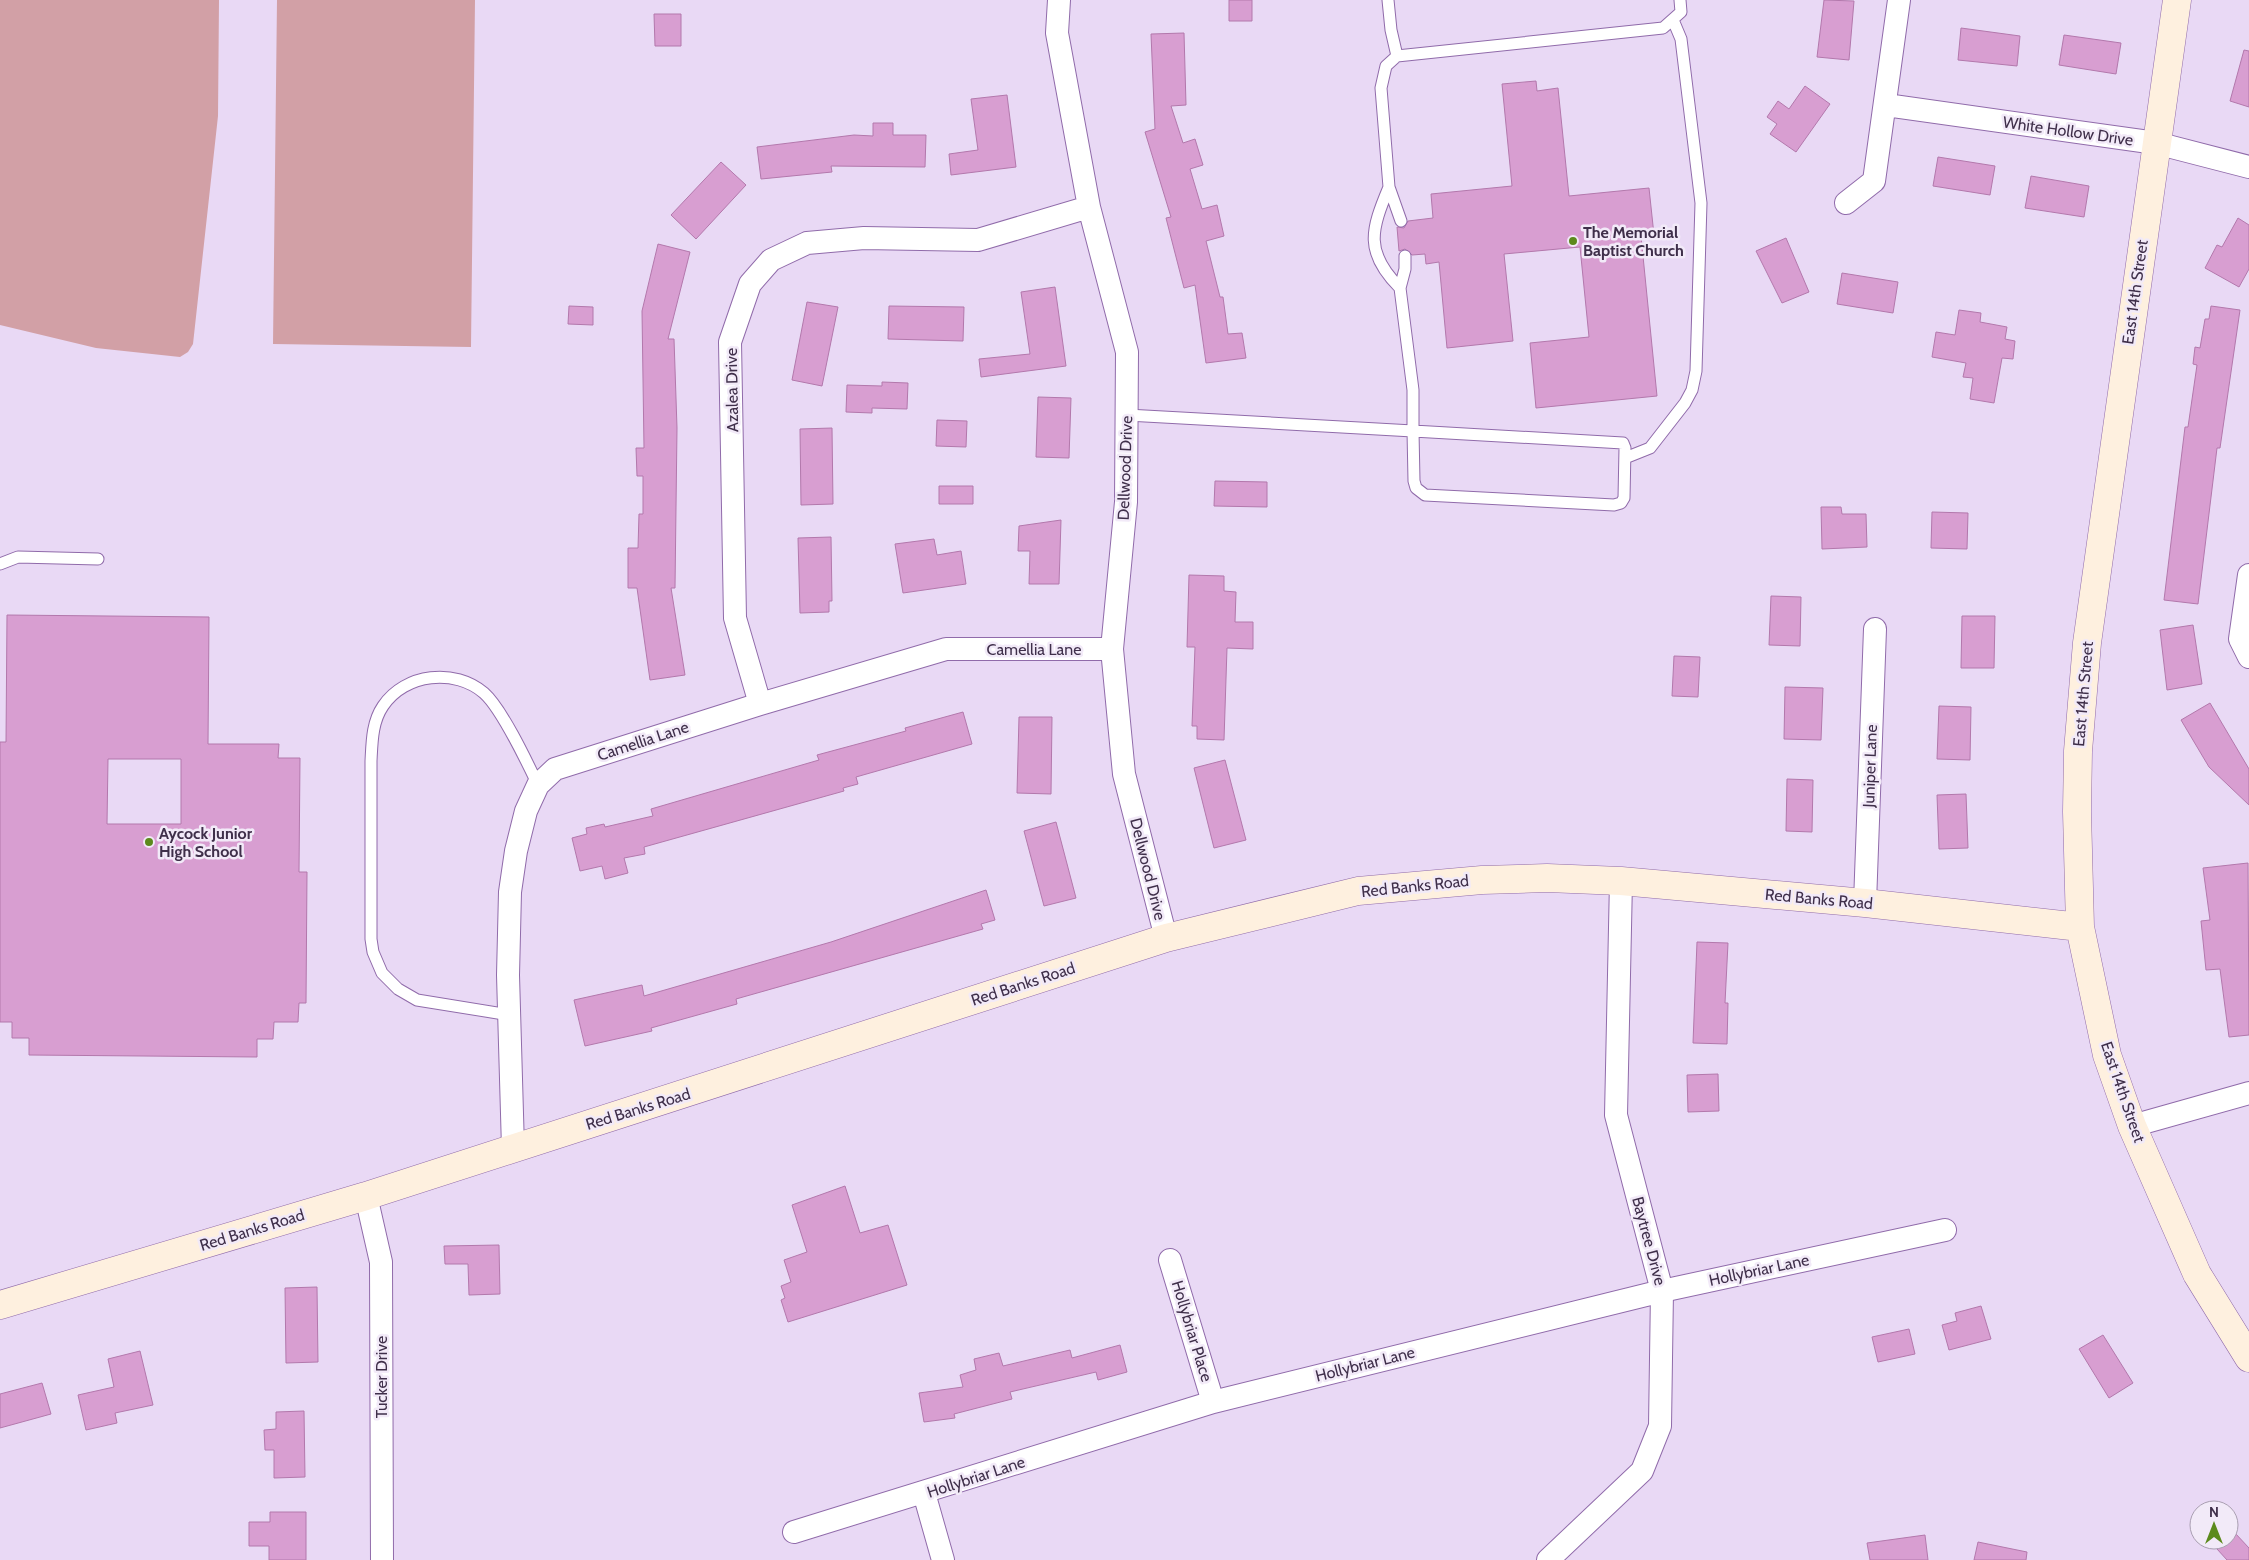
<svg xmlns="http://www.w3.org/2000/svg" width="2249" height="1560" font-family="Cabin,sans-serif">
	<style>
		.green { fill: #d2a0a6 }
		.building { fill: #d89ed1; stroke: #b378ac; fill-rule: evenodd }
		.lines { fill: none; stroke-linecap: round; stroke-linejoin: round }
		.lane-casing { stroke: #906baa; stroke-width: 13 }
		.street-casing { stroke: #906baa; stroke-width: 24 }
		.secondary-casing { stroke: #906baa; stroke-width: 29 }
		.lane { stroke: #fff; stroke-width: 11 }
		.street { stroke: #fff; stroke-width: 22 }
		.secondary { stroke: #fef0df; stroke-width: 28 }
		.poi-dot { fill: #5c8a1c; stroke: #f2eaf8; stroke-width: 2 }
		.labels { text-anchor: middle; dominant-baseline: central; stroke-width: 5; stroke-linejoin: round; paint-order: stroke }
		.street-label { font-size: 16px; fill: #3f2f4a; stroke: #f2eaf8 }
		.poi-label { font-size: 16px; font-weight: bold; fill: #3f2f4a; stroke: #f2eaf8; text-anchor: start }
	</style>
	<rect width="100%" height="100%" fill="#e9d9f5"/>
	<path class="green" d="M 0,0 L 219,0 L 218,116 L 193,344 L 188,352 L 180,357 L 96,348 L 0,325 Z
		M 277,0 L 475,0 L 471,347 L 273,344 Z"/>
	<path class="building" d="M 1229,0 L 1252,0 L 1252,21 L 1229,21 Z
		M 1824,0 L 1854,1 L 1849,60 L 1817,57 Z
		M 654,14 L 681,14 L 681,46 L 655,46 Z
		M 1961,28 L 2020,36 L 2017,66 L 1958,60 Z
		M 1184,33 L 1186,105 L 1171,106 L 1183,143 L 1195,139 L 1203,165 L 1190,169 L 1202,209 L 1217,205 L 1224,236 L 1206,241 L 1220,297 L 1223,297 L 1228,334 L 1242,333 L 1246,358 L 1206,363 L 1195,285 L 1184,288 L 1166,218 L 1171,217 L 1145,132 L 1155,129 L 1151,34 Z
		M 2064,35 L 2121,43 L 2116,74 L 2059,65 Z
		M 2244,50 L 2249,51 L 2249,107 L 2230,101 Z
		M 1536,81 L 1537,91 L 1558,88 L 1569,196 L 1649,188 L 1654,235 L 1641,236 L 1657,396 L 1536,408 L 1530,343 L 1589,337 L 1580,247 L 1504,254 L 1513,341 L 1447,348 L 1439,262 L 1426,264 L 1425,254 L 1412,255 L 1405,249 L 1399,251 L 1397,227 L 1404,228 L 1408,221 L 1433,218 L 1431,194 L 1512,186 L 1502,84 Z
		M 1805,86 L 1830,104 L 1796,152 L 1770,134 L 1777,124 L 1767,117 L 1778,101 L 1789,109 Z
		M 1007,95 L 1016,167 L 951,175 L 949,154 L 978,150 L 971,99 Z
		M 873,123 L 893,123 L 893,135 L 926,135 L 925,167 L 831,166 L 832,172 L 761,179 L 757,147 L 854,135 L 873,136 Z
		M 1938,157 L 1995,166 L 1990,195 L 1933,186 Z
		M 721,162 L 746,185 L 696,239 L 671,215 Z
		M 2031,176 L 2089,186 L 2084,217 L 2025,208 Z
		M 2238,218 L 2249,225 L 2249,269 L 2239,287 L 2205,268 L 2217,245 L 2222,247 Z
		M 1786,238 L 1809,292 L 1782,303 L 1756,251 Z
		M 658,244 L 690,252 L 668,339 L 674,339 L 677,428 L 675,588 L 671,588 L 685,675 L 650,680 L 637,588 L 628,588 L 628,548 L 638,548 L 639,514 L 643,514 L 643,476 L 637,476 L 636,448 L 644,448 L 642,311 Z
		M 1842,273 L 1898,282 L 1893,313 L 1837,304 Z
		M 1055,287 L 1066,366 L 981,377 L 979,359 L 1030,354 L 1021,292 Z
		M 807,302 L 838,307 L 822,386 L 792,380 Z
		M 569,306 L 593,307 L 593,325 L 568,324 Z
		M 889,306 L 964,307 L 963,341 L 888,339 Z
		M 2211,306 L 2240,310 L 2220,448 L 2217,448 L 2198,604 L 2164,600 L 2185,427 L 2188,427 L 2197,365 L 2193,364 L 2195,347 L 2200,348 L 2205,319 L 2209,319 Z
		M 1959,310 L 1981,313 L 1980,322 L 2007,327 L 2005,339 L 2015,341 L 2013,359 L 2002,358 L 1994,403 L 1970,399 L 1973,378 L 1963,377 L 1966,363 L 1932,357 L 1936,332 L 1955,335 Z
		M 882,382 L 908,383 L 907,409 L 872,408 L 872,413 L 846,412 L 847,385 L 882,386 Z
		M 1038,397 L 1071,398 L 1069,458 L 1036,457 Z
		M 937,420 L 967,421 L 966,447 L 936,446 Z
		M 832,428 L 833,504 L 801,505 L 800,429 Z
		M 1215,481 L 1267,482 L 1267,507 L 1214,506 Z
		M 939,486 L 973,486 L 973,504 L 939,504 Z
		M 1821,507 L 1841,507 L 1842,514 L 1866,514 L 1867,547 L 1822,549 Z
		M 1932,512 L 1968,513 L 1967,549 L 1931,548 Z
		M 1061,520 L 1059,584 L 1029,584 L 1030,551 L 1018,551 L 1019,526 Z
		M 831,537 L 832,601 L 829,601 L 829,612 L 800,613 L 798,538 Z
		M 934,539 L 937,555 L 961,551 L 966,584 L 903,593 L 895,544 Z
		M 1189,575 L 1224,576 L 1224,591 L 1236,592 L 1235,622 L 1253,622 L 1253,649 L 1227,648 L 1224,740 L 1197,739 L 1197,726 L 1192,726 L 1195,647 L 1187,647 Z
		M 1771,596 L 1801,597 L 1800,646 L 1769,645 Z
		M 7,615 L 209,617 L 208,744 L 279,744 L 278,758 L 300,758 L 299,872 L 307,872 L 306,1003 L 299,1003 L 298,1022 L 274,1022 L 273,1039 L 257,1039 L 257,1057 L 29,1055 L 29,1038 L 12,1038 L 12,1022 L 0,1022 L 0,742 L 6,742 ZM 108,759 L 181,759 L 181,824 L 107,824 Z
		M 1962,616 L 1995,616 L 1994,668 L 1961,668 Z
		M 2193,625 L 2202,684 L 2167,690 L 2160,630 Z
		M 1674,656 L 1700,657 L 1698,697 L 1672,696 Z
		M 1785,687 L 1823,688 L 1821,740 L 1784,739 Z
		M 2210,703 L 2249,769 L 2249,805 L 2209,767 L 2181,720 Z
		M 1939,706 L 1971,707 L 1970,760 L 1937,759 Z
		M 963,712 L 972,744 L 856,777 L 858,784 L 843,788 L 844,791 L 644,847 L 645,854 L 624,858 L 628,873 L 605,879 L 602,866 L 580,871 L 572,838 L 587,834 L 586,828 L 604,824 L 605,827 L 653,816 L 651,809 L 819,760 L 817,755 L 906,731 L 905,728 Z
		M 1019,717 L 1052,717 L 1051,794 L 1017,793 Z
		M 1225,760 L 1246,840 L 1214,848 L 1194,768 Z
		M 1787,779 L 1813,780 L 1812,832 L 1786,831 Z
		M 1966,794 L 1968,848 L 1939,849 L 1937,795 Z
		M 1056,822 L 1076,898 L 1044,906 L 1024,831 Z
		M 2248,863 L 2249,1035 L 2229,1037 L 2220,969 L 2206,970 L 2201,921 L 2210,920 L 2203,868 Z
		M 986,890 L 995,920 L 981,924 L 983,929 L 736,999 L 737,1004 L 651,1028 L 652,1031 L 585,1046 L 574,1000 L 642,985 L 644,996 L 831,942 Z
		M 1697,942 L 1728,943 L 1725,1003 L 1728,1003 L 1727,1044 L 1693,1043 Z
		M 1718,1074 L 1719,1111 L 1688,1112 L 1687,1075 Z
		M 845,1186 L 860,1233 L 888,1225 L 907,1285 L 788,1322 L 781,1300 L 785,1298 L 781,1286 L 791,1282 L 784,1260 L 807,1252 L 792,1205 Z
		M 499,1245 L 500,1294 L 469,1295 L 468,1264 L 445,1264 L 444,1246 Z
		M 317,1287 L 318,1362 L 286,1363 L 285,1288 Z
		M 1981,1306 L 1991,1339 L 1949,1350 L 1942,1325 L 1957,1321 L 1955,1313 Z
		M 1909,1329 L 1915,1354 L 1878,1362 L 1872,1337 Z
		M 2103,1335 L 2133,1383 L 2109,1398 L 2079,1349 Z
		M 1120,1345 L 1127,1372 L 1098,1380 L 1096,1372 L 1010,1392 L 1012,1399 L 954,1414 L 955,1418 L 924,1422 L 919,1393 L 963,1387 L 960,1375 L 976,1370 L 974,1359 L 999,1353 L 1003,1366 L 1070,1350 L 1072,1358 Z
		M 140,1351 L 153,1405 L 115,1413 L 117,1423 L 86,1430 L 78,1395 L 114,1387 L 108,1359 Z
		M 42,1383 L 51,1414 L 0,1428 L 0,1394 Z
		M 304,1411 L 305,1477 L 274,1478 L 274,1450 L 265,1450 L 264,1430 L 276,1429 L 276,1412 Z
		M 270,1512 L 306,1512 L 306,1560 L 269,1560 L 269,1546 L 249,1546 L 249,1522 L 270,1522 Z
		M 2235,1533 L 2249,1548 L 2249,1560 L 2227,1560 L 2217,1549 Z
		M 1925,1535 L 1928,1560 L 1870,1560 L 1867,1543 Z
		M 1978,1542 L 2027,1552 L 2026,1560 L 1974,1560 Z"/>
	<g class="lines">
		<g class="lane-casing">
			<path id="lane" d="M 1388,0 L 1391,30 L 1397,56 L 1663,28 L 1681,12 L 1680,0
				M 1397,56 L 1386,66 L 1381,88 L 1389,187 L 1401,221
				M 1389,187 C 1371,230 1364,252 1400,288
				M 1127,415 L 1413,431 L 1413,390 L 1400,288 L 1405,269 L 1405,256
				M 1413,431 L 1623,443 L 1625,448 L 1624,498 L 1621,503 L 1614,505 L 1425,495 L 1416,488 L 1414,481 Z
				M 1625,458 L 1650,448 L 1685,403 L 1692,390 L 1696,371 L 1701,203 L 1681,39 L 1673,20
				M 0,564 L 18,557 L 98,559
				M 510,1015 L 417,1000 L 398,989 L 382,973 L 373,952 L 371,939 L 371,761 C 372,742 372,722 383,706 C 405,673 455,668 484,693 C 502,709 527,762 538,785"/>
		</g>
		<g class="street-casing">
			<path id="street" d="M 1059,0 L 1057,33 L 1089,207 L 1127,352 L 1126,502 L 1112,649 L 1124,774 L 1166,938
				M 1886,105 L 2156,143 L 2249,167
				M 1846,203 L 1874,181 L 1899,0
				M 2249,575 L 2240,639 L 2249,657
				M 760,704 L 735,618 L 730,342 L 750,284 L 771,260 L 807,243 L 864,238 L 978,240 L 1089,207
				M 1865,903 L 1875,629
				M 2132,1126 L 2249,1093
				M 513,1148 L 508,975 L 510,892 L 516,851 L 526,811 L 538,785 L 555,769 L 760,704 L 946,649 L 1112,649
				M 366,1196 L 381,1262 L 382,1560
				M 1170,1260 L 1213,1402
				M 924,1493 L 943,1560
				M 794,1532 L 1213,1402 L 1662,1291 L 1945,1230
				M 1548,1560 L 1642,1471 L 1660,1426 L 1662,1291 L 1616,1115 L 1621,881"/>
		</g>
		<g class="secondary-casing">
			<path id="secondary" d="M 2177,0 L 2087,643 L 2078,751 L 2077,812 L 2080,927 L 2107,1055 L 2132,1126 L 2197,1274 L 2249,1358
				M 0,1305 L 366,1196 L 1166,938 L 1358,891 L 1482,880 L 1547,878 L 1621,881 L 1865,903 L 2080,927"/>
		</g>
		<use href="#lane" class="lane"/>
		<use href="#street" class="street"/>
		<use href="#secondary" class="secondary"/>
	</g>
	<g class="poi-dot">
		<circle cx="1573" cy="241" r="5"/>
		<circle cx="149" cy="842" r="5"/>
	</g>
	<g class="labels">
		<g class="street-label">
			<text transform="translate(2068 131) rotate(8)">White Hollow Drive</text>
			<text transform="translate(2135 292) rotate(-82)">East 14th Street</text>
			<text transform="translate(732 390) rotate(-91)">Azalea Drive</text>
			<text transform="translate(1125 468) rotate(-88)">Dellwood Drive</text>
			<text x="1034" y="649">Camellia Lane</text>
			<text transform="translate(2083 694) rotate(-85)">East 14th Street</text>
			<text transform="translate(643 741) rotate(-18)">Camellia Lane</text>
			<text transform="translate(1870 766) rotate(-88)">Juniper Lane</text>
			<text transform="translate(1148 869) rotate(76)">Dellwood Drive</text>
			<text transform="translate(1415 886) rotate(-6)">Red Banks Road</text>
			<text transform="translate(1819 899) rotate(5)">Red Banks Road</text>
			<text transform="translate(1023 984) rotate(-18)">Red Banks Road</text>
			<text transform="translate(2123 1092) rotate(71)">East 14th Street</text>
			<text transform="translate(638 1109) rotate(-17)">Red Banks Road</text>
			<text transform="translate(252 1230) rotate(-17)">Red Banks Road</text>
			<text transform="translate(1649 1241) rotate(75)">Baytree Drive</text>
			<text transform="translate(1759 1270) rotate(-12)">Hollybriar Lane</text>
			<text transform="translate(1192 1331) rotate(73)">Hollybriar Place</text>
			<text transform="translate(1365 1364) rotate(-14)">Hollybriar Lane</text>
			<text transform="translate(381 1377) rotate(-90)">Tucker Drive</text>
			<text transform="translate(976 1477) rotate(-18)">Hollybriar Lane</text>
		</g>
		<g class="poi-label">
			<text x="1583" y="232">The Memorial<tspan x="1583" dy="18">Baptist Church</tspan></text>
			<text x="159" y="833">Aycock Junior<tspan x="159" dy="18">High School</tspan></text>
		</g>
	</g>
	<g transform="translate(2214 1525)"><circle r="24" fill="#f2eaf8" stroke="#aa9fb2"/>
	<path d="M0-4L9 19L0 12L-9 19Z" fill="#5c8a1c"/>
	<text y="-8" font-size="14" font-weight="bold" text-anchor="middle" fill="#3f2f4a">N</text>
	</g>
</svg>
